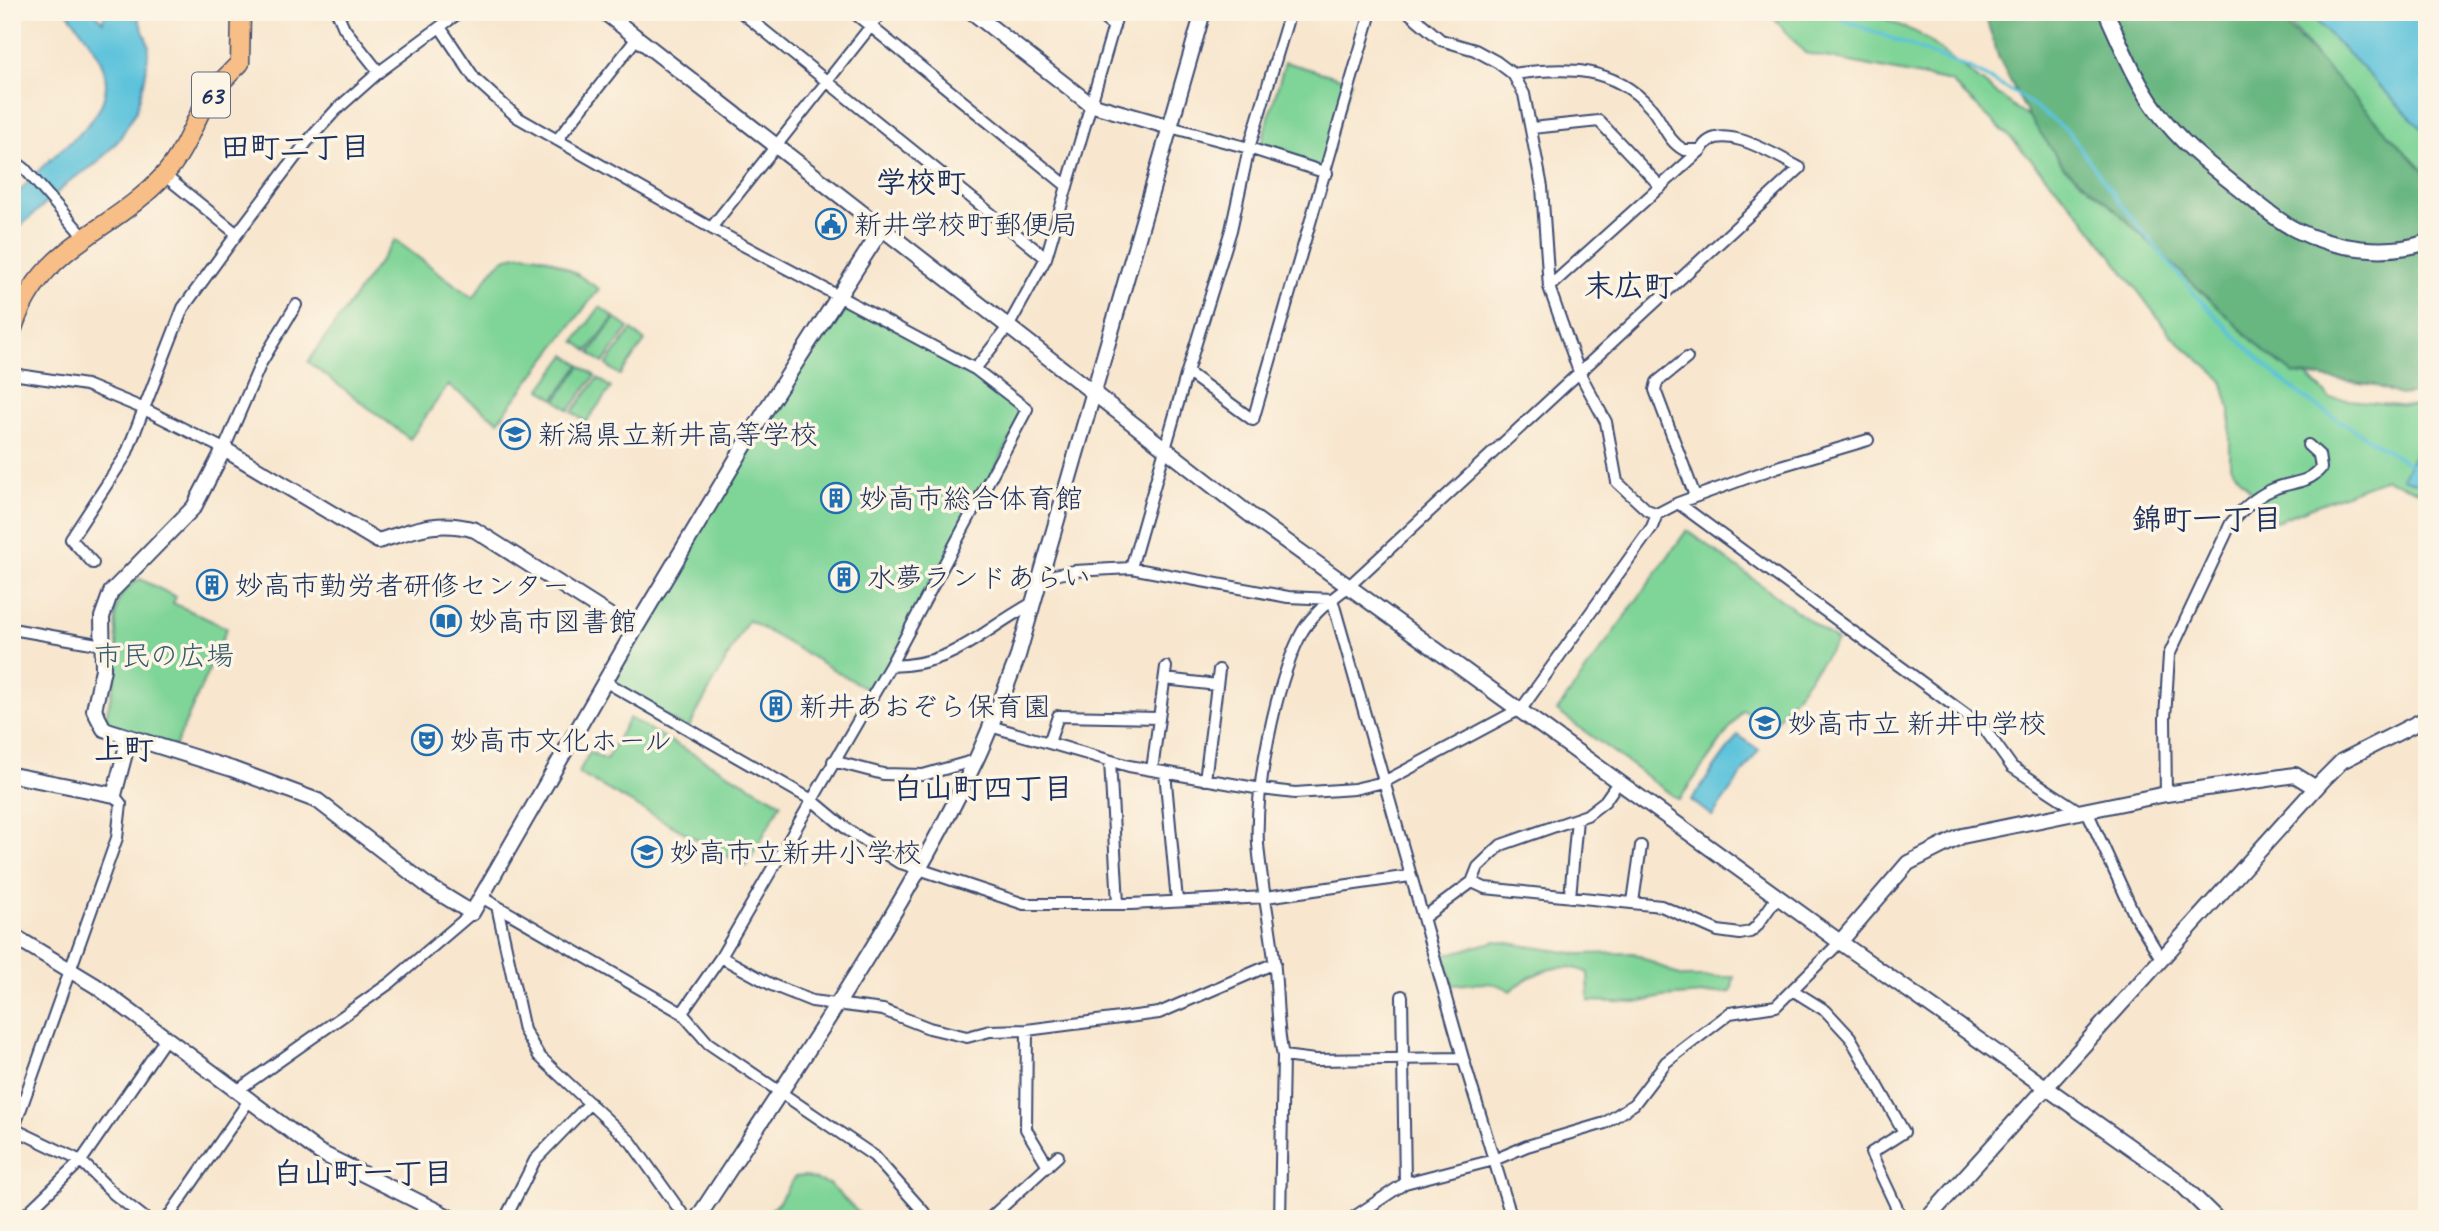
<svg xmlns="http://www.w3.org/2000/svg" width="2439" height="1231" font-family="Caveat,'Klee One',sans-serif">
	<style>
		.green { fill: #7fd497; stroke: #4d827a; stroke-width: 2 }
		.forest { fill: #67b680; stroke: #41726f; stroke-width: 2 }
		.water { fill: #5dc3db; stroke: #3c799c; stroke-width: 2 }
		.lines { fill: none; stroke-linecap: round; stroke-linejoin: round }
		.stream { stroke: #5dc3db; stroke-width: 3.5 }
		.minor-casing { stroke: #3c4a6f; stroke-width: 14 }
		.tertiary-casing { stroke: #3c4a6f; stroke-width: 18 }
		.primary-casing { stroke: #3c4a6f; stroke-width: 21 }
		.minor { stroke: #fff; stroke-width: 10 }
		.tertiary { stroke: #fff; stroke-width: 14 }
		.primary { stroke: #f7be87; stroke-width: 18 }
		.labels { text-anchor: middle; dominant-baseline: central; stroke-width: 7; stroke-linejoin: round; paint-order: stroke }
		.shield { fill: #fcf5e5; stroke: #5e6a86; stroke-width: 2 }
		.shield-label { font-size: 26px; font-weight: bold; fill: #1b2f5e }
		.poi-label { font-size: 28px; fill: #1b2f5e; stroke: #fcf5e5; text-anchor: start }
		.park-label { font-size: 28px; fill: #34586c; stroke: #fcf5e5 }
		.neighbourhood-label { font-size: 30px; font-weight: bold; fill: #1b2f5e; stroke: #fcf5e5 }
	</style>
	<rect width="100%" height="100%" fill="#fcf5e5"/>
	<filter id="ink" filterUnits="userSpaceOnUse"><feTurbulence type="fractalNoise" baseFrequency=".0143" numOctaves="2"/><feDisplacementMap in="SourceGraphic" scale="14" xChannelSelector="R" yChannelSelector="G"/><feConvolveMatrix kernelMatrix="1 2 1 2 8 2 1 2 1" color-interpolation-filters="sRGB"/></filter>
	<filter id="wash" filterUnits="userSpaceOnUse"><feTurbulence type="fractalNoise" baseFrequency=".00686" numOctaves="4" result="noise"/><feDisplacementMap in="SourceGraphic" scale="28" xChannelSelector="R" yChannelSelector="G"/><feGaussianBlur stdDeviation="1.57" result="paint"/><feColorMatrix in="noise" values="0 0 0 0 0 0 0 0 0 0 0 0 0 0 0 0 0 1.4 0 .05"/><feComposite in="paint" operator="in"/></filter>
	<g filter="url(#wash)">
		<rect width="100%" height="100%" fill="#f8e6ce"/>
		<path class="green" d="M 1768,12 L 1869,12 L 1918,33 L 2096,169 L 2330,398 L 2427,408 L 2427,494 L 2385,479 L 2276,521 L 2230,466 L 2230,409 L 2222,380 L 2171,335 L 2080,214 L 2015,142 L 1951,82 L 1805,53 Z
			M 2280,12 L 2427,12 L 2427,192 Z
			M 1285,62 L 1351,81 L 1324,170 L 1259,151 Z
			M 395,240 L 473,298 C 481,288 489,271 499,263 C 531,238 573,272 599,289 L 498,421 L 448,385 L 410,439 L 308,362 Z
			M 841,296 L 975,369 L 1027,409 L 874,693 L 748,620 L 688,729 L 606,682 Z
			M 600,307 L 614,317 L 588,351 L 575,341 Z
			M 615,318 L 629,328 L 603,363 L 590,353 Z
			M 632,330 L 645,341 L 620,375 L 606,365 Z
			M 566,355 L 580,365 L 554,399 L 541,389 Z
			M 581,366 L 595,376 L 569,410 L 556,400 Z
			M 598,378 L 611,388 L 586,422 L 572,412 Z
			M 1687,530 L 1837,641 L 1771,728 L 1743,710 L 1679,800 L 1557,711 Z
			M 140,579 L 176,597 L 173,603 L 227,628 L 175,747 L 110,724 L 106,717 C 109,701 115,684 117,668 C 122,635 100,600 140,579 Z
			M 629,718 L 781,803 L 746,867 L 578,773 L 590,752 L 606,760 Z
			M 1496,941 L 1579,954 L 1634,953 L 1682,977 L 1734,977 L 1731,992 L 1663,997 L 1636,1003 L 1589,1001 L 1588,973 C 1561,959 1532,973 1510,991 C 1495,979 1472,984 1453,985 L 1444,955 Z
			M 804,1176 L 829,1184 L 865,1219 L 755,1219 L 776,1206 L 795,1177 Z"/>
		<path class="forest" d="M 1984,12 L 2274,12 L 2427,175 L 2427,392 L 2400,395 L 2374,385 L 2294,374 L 2267,354 L 2108,203 L 2064,167 L 2028,115 L 1999,59 Z"/>
		<path class="water" d="M 67,12 L 94,12 L 103,22 L 105,12 L 136,12 L 149,46 L 145,78 L 136,111 L 119,140 L 96,164 L 71,180 L 12,234 L 12,199 C 25,186 36,172 50,160 C 72,140 107,116 106,83 C 105,56 82,32 67,12 Z
			M 2307,12 L 2427,12 L 2427,133 L 2423,130 Z
			M 2427,430 L 2427,487 L 2402,478 Z
			M 1738,735 L 1759,750 L 1712,816 L 1691,800 Z"/>
		<g class="lines">
			<path class="stream" d="M 1823,12 L 1971,69 L 2022,97 L 2069,132 L 2119,202 L 2192,291 L 2235,336 L 2278,377 L 2313,404 L 2409,464"/>
		</g>
	</g>
	<g filter="url(#ink)">
		<g class="lines">
			<g class="minor-casing">
				<path id="minor" d="M 337,12 L 344,28 L 379,72
					M 741,12 L 1046,258
					M 853,12 L 1067,186
					M 1096,12 L 1114,27
					M 1408,12 L 1441,40 L 1475,50 L 1497,62 L 1513,74 L 1524,94 L 1542,187 L 1549,287 L 1579,372 L 1606,422 L 1617,482 L 1647,510 L 1657,514
					M 440,27 L 475,79 L 517,117 L 711,228 L 975,369 L 1008,327 L 1046,258 L 1118,12
					M 1170,127 L 1249,148 L 1290,12
					M 1532,128 L 1599,121 L 1661,187
					M 557,140 L 637,38
					M 12,159 L 25,169 L 84,237
					M 164,175 L 237,234
					M 711,228 L 882,12
					M 1549,287 L 1701,150
					M 1687,358 L 1657,382 L 1655,390 L 1695,496
					M 1187,372 L 1253,420 L 1371,12
					M 12,374 L 86,385 L 142,408 L 224,449 L 261,363 L 296,305
					M 1678,503 L 1984,728 L 2012,767 L 2079,811
					M 93,563 L 71,539 L 126,455 L 183,308 L 237,234 L 306,143 L 336,110 L 379,72 L 460,12
					M 1131,568 L 1187,372 L 1231,230 L 1249,148 L 1327,173
					M 1040,578 L 1074,571 L 1131,568 L 1288,597 L 1332,599
					M 1332,599 L 1463,1058 L 1512,1219
					M 12,629 L 103,645
					M 890,666 C 955,665 978,633 1031,604
					M 1165,679 L 1217,685
					M 606,682 L 812,800 L 848,830 L 898,862 L 1024,904 L 1131,904 L 1266,897 L 1410,876
					M 990,726 L 1129,766 L 1261,789 L 1295,793 L 1354,789 L 1384,782 L 1522,708 L 1652,527 L 1657,514 L 1678,503 L 1777,467 L 1868,440
					M 1049,743 L 1058,716 L 1159,718
					M 833,761 L 883,774 L 923,775 L 976,760
					M 1110,761 L 1118,904
					M 1152,770 L 1166,667
					M 1165,772 L 1177,901
					M 1205,780 L 1219,670
					M 2166,794 L 2165,718 L 2169,655 L 2231,523 C 2243,508 2257,495 2276,488 C 2293,481 2308,484 2321,468 L 2319,455 L 2308,445
					M 2087,811 L 2134,914 L 2162,960
					M 1472,882 L 1485,888 L 1661,906 L 1718,931 L 1740,934 L 1750,932 L 1756,927 L 1778,896
					M 1570,897 L 1577,819
					M 483,898 L 682,1013 L 708,1043 L 874,1156 L 930,1219
					M 1633,902 L 1641,846
					M 497,906 L 524,1030 L 539,1056 L 631,1142 L 686,1219
					M 1423,918 L 1472,882 L 1478,867 L 1501,845 L 1587,815 L 1605,801 L 1619,781
					M 721,957 L 772,985 L 812,1001 L 883,1010 L 929,1028 L 967,1037 L 990,1031 L 1027,1030 L 1159,1013 L 1275,963
					M 1794,991 L 1826,1011 L 1850,1037 L 1904,1132 L 1871,1153 L 1902,1219
					M 1402,996 L 1405,1183
					M 682,1013 L 721,957 L 890,666 L 1027,409 L 975,369
					M 1027,1030 L 1026,1129 L 1048,1166
					M 1283,1056 L 1315,1060 L 1463,1058
					M 238,1090 L 390,983 L 472,913
					M 12,1128 L 81,1161 L 114,1194 L 146,1219
					M 14,1128 L 117,838 L 121,804 L 114,795
					M 21,1219 L 81,1161 L 166,1038
					M 167,1219 L 250,1099
					M 505,1219 L 535,1160 L 590,1103
					M 989,1219 L 1058,1156
					M 1280,1219 L 1283,1056 C 1276,1024 1278,992 1274,960 C 1270,922 1261,883 1258,844 C 1255,787 1275,687 1300,636 C 1309,617 1331,599 1348,587 L 1800,168 C 1778,157 1717,117 1701,150 L 1684,150 C 1666,140 1663,121 1650,107 C 1612,65 1565,67 1513,74
					M 1351,1219 L 1405,1183 L 1494,1160 L 1527,1146 L 1605,1123 L 1634,1104 L 1666,1062 L 1730,1013 L 1776,1006 L 1840,942"/>
			</g>
			<g class="tertiary-casing">
				<path id="tertiary" d="M 604,12 L 1258,521 L 1840,942 L 2177,1180 L 2217,1219
					M 972,12 L 1090,104 L 1170,127
					M 2106,12 C 2121,45 2136,83 2158,112 C 2180,142 2207,163 2236,186 C 2255,201 2274,219 2296,230 C 2334,249 2387,256 2427,242
					M 634,631 L 475,530 C 438,519 414,530 378,541 L 224,449 L 194,507 L 111,592 L 102,617 L 103,669 L 94,710 L 104,729 L 232,769 L 318,801 L 428,886 L 472,913 L 634,631 L 767,408 L 881,230
					M 12,775 L 114,795 L 129,738
					M 12,935 L 96,986 L 319,1152 L 453,1219
					M 1840,942 L 1908,863 L 1962,836 L 2166,794 L 2295,775 L 2316,788
					M 697,1219 C 794,1070 898,922 975,762 C 991,729 1003,694 1017,659 L 1203,12
					M 1927,1219 L 2323,780 L 2342,761 L 2427,718"/>
			</g>
			<g class="primary-casing">
				<path id="primary" d="M 12,331 C 40,243 112,234 166,173 C 184,152 192,127 205,103 C 214,88 228,75 240,63 L 241,12"/>
			</g>
			<use href="#minor" class="minor"/>
			<use href="#tertiary" class="tertiary"/>
			<use href="#primary" class="primary"/>
		</g>
	</g>
	<defs>
		<g id="civic-ring" transform="scale(1.575)"><circle r="9.5" fill="#fcf5e5" stroke="#1f6fb2" stroke-width="1.5"/><path d="M-.6-6.5H3V-4.5H.6V-3L4-1V1h2V6H-6V1h2V-1L-.6-3ZM-1.2 2.5V6h2.4V2.5Z" fill="#1f6fb2"/></g>
		<g id="school-ring" transform="scale(1.575)"><circle r="9.5" fill="#fcf5e5" stroke="#1f6fb2" stroke-width="1.5"/><path d="M0-5L7-2L0 1L-7-2ZM-4 1L0 2.5L4 1V4Q0 6-4 4Z" fill="#1f6fb2"/></g>
		<g id="building-ring" transform="scale(1.575)"><circle r="9.5" fill="#fcf5e5" stroke="#1f6fb2" stroke-width="1.5"/><path d="M-4-6H4V6H1V3H-1V6H-4ZM-2.5-4.3h1.7v1.8h-1.7ZM.8-4.3h1.7v1.8H.8ZM-2.5-1h1.7V.8h-1.7ZM.8-1h1.7V.8H.8Z" fill="#1f6fb2"/></g>
		<g id="library-ring" transform="scale(1.575)"><circle r="9.5" fill="#fcf5e5" stroke="#1f6fb2" stroke-width="1.5"/><path d="M-6-4Q-3-5.5-.7-3.5V5Q-3 3-6 4ZM6-4Q3-5.5 .7-3.5V5Q3 3 6 4Z" fill="#1f6fb2"/></g>
		<g id="theatre-ring" transform="scale(1.575)"><circle r="9.5" fill="#fcf5e5" stroke="#1f6fb2" stroke-width="1.5"/><path d="M-5-5.5Q0-4 5-5.5V0Q5 5 0 6Q-5 5-5 0ZM-3.3-2.5H-1v1.5H-3.3ZM1-2.5H3.3v1.5H1ZM-2.8 1Q0 5.5 2.8 1Z" fill="#1f6fb2"/></g>
	</defs>
	<g fill-rule="evenodd">
		<use href="#civic-ring" x="831" y="224"/>
		<use href="#school-ring" x="515" y="434"/>
		<use href="#building-ring" x="836" y="498"/>
		<use href="#building-ring" x="844" y="577"/>
		<use href="#building-ring" x="212" y="585"/>
		<use href="#library-ring" x="446" y="621"/>
		<use href="#building-ring" x="776" y="706"/>
		<use href="#school-ring" x="1765" y="723"/>
		<use href="#theatre-ring" x="427" y="740"/>
		<use href="#school-ring" x="647" y="852"/>
	</g>
	<g class="labels">
		<rect class="shield" x="192" y="72.5" width="38" height="45" rx="5"/>
		<g class="shield-label">
			<text x="211" y="95">63</text>
		</g>
		<g class="poi-label">
			<text x="854" y="224">新井学校町郵便局</text>
			<text x="538" y="434">新潟県立新井高等学校</text>
			<text x="859" y="498">妙高市総合体育館</text>
			<text x="867" y="577">水夢ランドあらい</text>
			<text x="235" y="585">妙高市勤労者研修センター</text>
			<text x="469" y="621">妙高市図書館</text>
			<text x="799" y="706">新井あおぞら保育園</text>
			<text x="1788" y="723">妙高市立 新井中学校</text>
			<text x="450" y="740">妙高市文化ホール</text>
			<text x="670" y="852">妙高市立新井小学校</text>
		</g>
		<g class="park-label">
			<text x="164" y="655">市民の広場</text>
		</g>
		<g class="neighbourhood-label">
			<text x="295" y="147">田町二丁目</text>
			<text x="921" y="182">学校町</text>
			<text x="1629" y="286">末広町</text>
			<text x="2207" y="519">錦町一丁目</text>
			<text x="124" y="749">上町</text>
			<text x="983" y="788">白山町四丁目</text>
			<text x="363" y="1173">白山町一丁目</text>
		</g>
	</g>
	<rect width="2439" height="1231" fill="none" stroke="#fcf5e5" stroke-width="42"/>
</svg>
